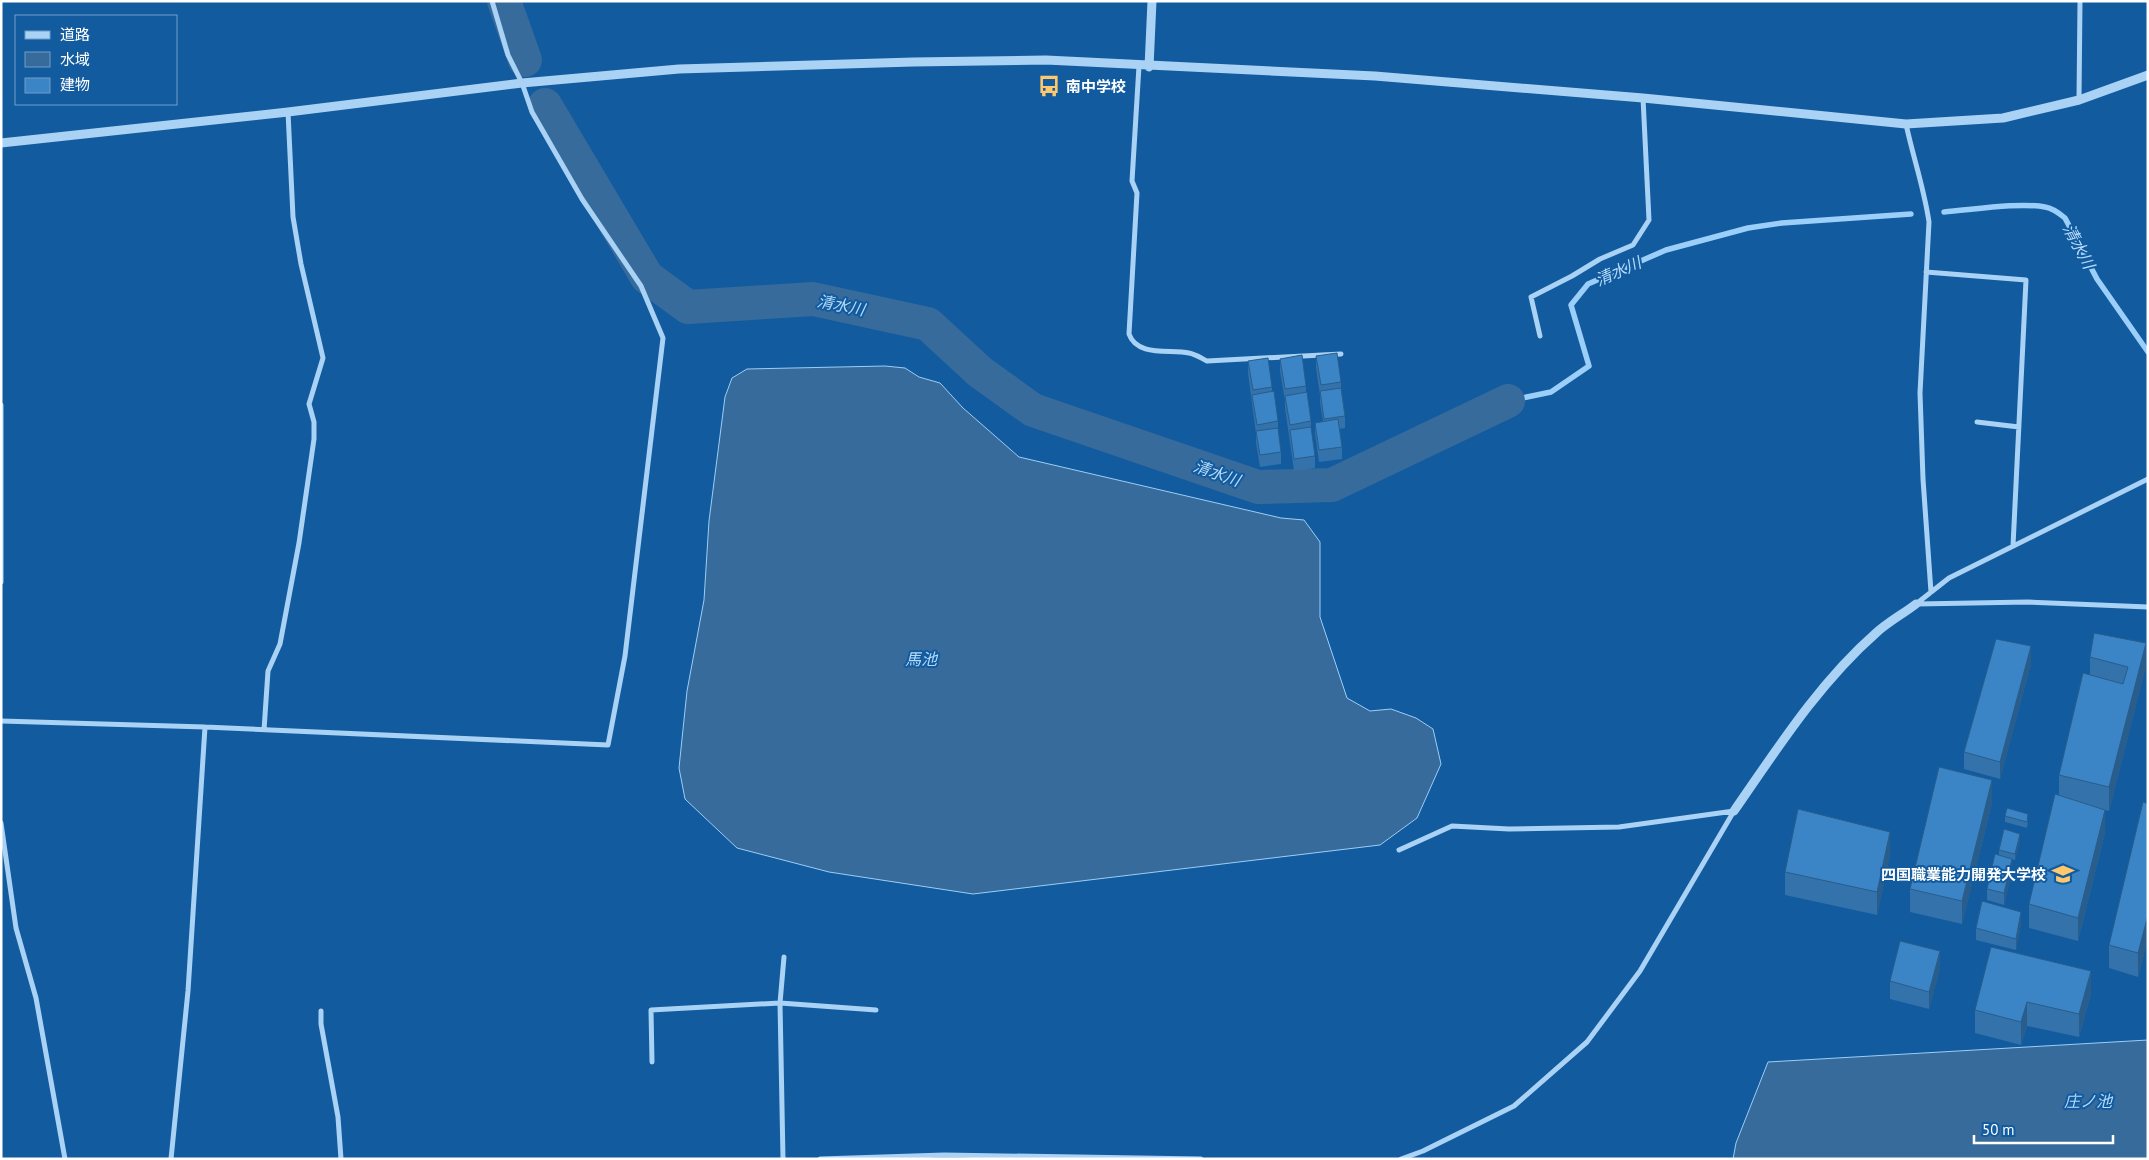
<svg xmlns="http://www.w3.org/2000/svg" width="2149" height="1160" font-family="'PT Sans','Noto Sans JP',sans-serif">
	<style>
		.water { fill: #376b9c; stroke: #9bcef8 }
		.lines { fill: none; stroke-linecap: round; stroke-linejoin: round }
		.stream { stroke: #9bcef8; stroke-width: 5.5 }
		.river { stroke: #376b9c; stroke-width: 34 }
		.minor { stroke: #a9d2f5; stroke-width: 5 }
		.tertiary { stroke: #a9d2f5; stroke-width: 9 }
		.wall { fill: #3372aa }
		.shaded-wall { fill: #295d8b }
		.building { fill: #3b85c6; stroke: #295d8b }
		.labels { text-anchor: middle; dominant-baseline: central; stroke-width: 4; stroke-linejoin: round; paint-order: stroke }
		.poi-label { font-size: 15px; font-weight: bold; fill: #fff; stroke: #125b9f; text-anchor: start }
		.water-label { font-size: 16px; font-style: italic; fill: #b6dbfb; stroke: #125b9f }
	</style>
	<rect width="100%" height="100%" fill="#125b9f"/>
	<path class="water" d="M 885,366 L 905,368 L 919,377 L 940,383 L 963,408 L 1019,457 L 1281,518 L 1304,520 L 1320,542 L 1320,617 L 1347,698 L 1370,711 L 1391,709 L 1416,718 L 1433,729 L 1441,764 L 1417,818 L 1380,845 L 973,894 L 829,872 L 737,848 L 685,799 L 679,768 L 687,691 L 704,600 L 709,521 L 725,397 L 732,378 L 747,369 Z
		M 2148,1040 L 2148,1159 L 1733,1159 L 1736,1143 L 1768,1062 Z"/>
	<g class="lines">
		<path class="stream" d="M 1944,212 C 1971,210 2020,202 2045,207 C 2052,208 2059,213 2065,218 L 2097,279 L 2148,352
			M 1508,401 L 1551,392 L 1589,366 L 1571,305 L 1588,284 L 1666,250 L 1748,228 L 1782,223 L 1911,214"/>
		<path class="river" d="M 504,1 L 525,60
			M 545,105 L 647,277 L 688,307 L 813,299 L 928,324 L 980,372 L 1033,410 L 1258,487 L 1332,485 L 1508,401"/>
		<path class="minor" d="M 1139,66 L 1132,181 L 1137,193 L 1129,334 C 1137,357 1170,349 1189,353 C 1195,354 1201,358 1207,361 L 1341,354
			M 2079,100 L 2080,1
			M 1906,124 C 1913,157 1924,188 1929,222 L 1920,393 L 1923,479 L 1931,592
			M 1926,272 L 2026,280 L 2013,546
			M 1540,336 L 1531,297 L 1572,276 L 1600,259 L 1633,245 L 1649,220 L 1643,98
			M 1,405 L 1,582
			M 1977,422 L 2019,427
			M 1916,604 L 1949,578 L 2148,479
			M 1917,604 L 2028,602 L 2148,607
			M 1,721 L 205,727 L 608,745 L 625,656 L 663,338 L 641,286 L 582,199 L 532,112 L 522,83 L 508,55 L 492,1
			M 264,730 L 268,671 L 280,644 L 299,543 L 314,439 L 314,422 L 309,404 L 323,358 L 301,264 L 293,217 L 288,112
			M 1,823 L 16,928 L 36,998 L 65,1159
			M 1399,850 L 1452,826 L 1509,829 L 1619,827 L 1734,811
			M 784,957 L 780,1003 L 876,1010
			M 321,1011 L 321,1024 L 338,1117 L 341,1159
			M 652,1062 L 651,1010 L 780,1003 L 783,1159
			M 171,1159 L 188,991 L 205,727
			M 820,1159 L 944,1155 L 1201,1159
			M 1401,1159 L 1423,1151 L 1514,1106 L 1587,1042 L 1640,971 L 1734,811"/>
		<path class="tertiary" d="M 1149,67 L 1152,1
			M 1,143 L 288,112 L 522,83 L 679,69 L 913,62 L 1046,60 L 1375,76 L 1643,98 L 1906,124 L 2003,118 L 2079,100 L 2148,75
			M 1734,811 C 1777,749 1819,683 1876,633 C 1888,622 1903,614 1916,604"/>
	</g>
	<path class="wall" d="M 1316,356 L 1341,382 L 1341,390 L 1345,416 L 1345,428 L 1339,429 L 1342,447 L 1342,459 L 1319,462 L 1315,434 L 1315,423 L 1323,421 L 1320,403 L 1320,395 L 1316,368 Z
		M 1280,359 L 1306,386 L 1306,393 L 1311,421 L 1311,430 L 1315,456 L 1315,468 L 1294,471 L 1285,408 L 1285,401 L 1280,371 Z
		M 1248,361 L 1272,387 L 1272,392 L 1278,421 L 1278,433 L 1281,452 L 1281,464 L 1260,467 L 1256,443 L 1256,434 L 1248,373 Z
		M 2090,657 L 2146,666 L 2109,811 L 2105,810 L 2105,833 L 2078,941 L 2029,928 L 2029,904 L 2059,796 L 2059,775 L 2090,675 Z
		M 2031,664 L 2000,779 L 1964,769 L 1964,752 Z
		M 1992,803 L 1962,924 L 1910,912 L 1910,889 Z
		M 2148,804 L 2148,938 L 2138,977 L 2109,968 L 2109,945 Z
		M 2005,816 L 2028,820 L 2027,828 L 2005,822 Z
		M 2020,840 L 2015,860 L 2010,859 L 2012,871 L 2004,905 L 1987,900 L 1987,889 L 1999,856 L 1999,850 Z
		M 1890,855 L 1877,915 L 1785,895 L 1785,872 Z
		M 2021,924 L 2016,950 L 1976,940 L 1976,928 Z
		M 1940,968 L 1929,1009 L 1890,999 L 1890,981 Z
		M 2091,994 L 2079,1037 L 2027,1026 L 2021,1045 L 1975,1033 L 1975,1010 Z"/>
	<path class="shaded-wall" d="M 2146,643 L 2146,666 L 2109,811 L 2109,787 Z
		M 2031,646 L 2031,664 L 2000,779 L 2000,762 Z
		M 1992,780 L 1992,803 L 1962,924 L 1962,901 Z
		M 2105,810 L 2105,833 L 2078,941 L 2078,918 Z
		M 1890,832 L 1890,855 L 1877,915 L 1877,892 Z
		M 2020,834 L 2020,840 L 2015,860 L 2015,854 Z
		M 2012,859 L 2012,871 L 2004,905 L 2004,893 Z
		M 2021,912 L 2021,924 L 2016,950 L 2016,939 Z
		M 2148,915 L 2148,938 L 2138,977 L 2138,953 Z
		M 1940,951 L 1940,968 L 1929,1009 L 1929,992 Z
		M 2091,971 L 2091,994 L 2079,1037 L 2079,1014 Z
		M 2027,1002 L 2027,1026 L 2021,1045 L 2021,1022 Z"/>
	<path class="building" d="M 1337,353 L 1341,382 L 1321,385 L 1316,356 Z
		M 1302,355 L 1306,386 L 1285,389 L 1280,359 Z
		M 1268,358 L 1272,387 L 1253,390 L 1248,361 Z
		M 1341,388 L 1345,416 L 1324,419 L 1320,391 Z
		M 1274,391 L 1278,421 L 1257,425 L 1252,395 Z
		M 1307,392 L 1311,421 L 1290,425 L 1285,396 Z
		M 1338,419 L 1342,447 L 1319,450 L 1315,423 Z
		M 1311,427 L 1315,456 L 1294,459 L 1290,430 Z
		M 1278,428 L 1281,452 L 1260,455 L 1256,431 Z
		M 2094,633 L 2146,643 L 2109,787 L 2059,775 L 2083,673 L 2123,684 L 2128,667 L 2090,657 Z
		M 1996,639 L 2031,646 L 2000,762 L 1964,752 Z
		M 1939,767 L 1992,780 L 1962,901 L 1910,889 Z
		M 2055,794 L 2105,810 L 2078,918 L 2029,904 Z
		M 2143,802 L 2148,804 L 2148,915 L 2138,953 L 2109,945 Z
		M 2007,808 L 2028,814 L 2027,822 L 2005,816 Z
		M 1798,809 L 1890,832 L 1877,892 L 1785,872 Z
		M 2004,829 L 2020,834 L 2015,854 L 1999,850 Z
		M 1995,854 L 2012,859 L 2004,893 L 1987,889 Z
		M 1982,901 L 2021,912 L 2016,939 L 1976,928 Z
		M 1900,941 L 1940,951 L 1929,992 L 1890,981 Z
		M 1991,947 L 2091,971 L 2079,1014 L 2027,1002 L 2021,1022 L 1975,1010 Z"/>
	<defs>
		<g id="bus-bare" transform="scale(1.725)"><path d="M-5-6H5V4H4V6H2V4H-2V6H-4V4H-5ZM-3.5-4V0h7V-4ZM-3.5 1.2v1.5H-2V1.2ZM2 1.2v1.5H3.5V1.2Z" fill="#ffc86d" stroke="#125b9f" stroke-width="2.5" paint-order="stroke"/></g>
		<g id="university-bare" transform="scale(1.725)"><path d="M0-5L7-2L0 1L-7-2ZM-4 1L0 2.5L4 1V4Q0 6-4 4Z" fill="#ffc86d" stroke="#125b9f" stroke-width="2.5" paint-order="stroke"/></g>
	</defs>
	<g fill-rule="evenodd">
		<use href="#bus-bare" x="1049" y="86"/>
		<use href="#university-bare" x="2063" y="874"/>
	</g>
	<g class="labels">
		<g class="poi-label">
			<text x="1066" y="86">南中学校</text>
			<text x="2046" y="874" text-anchor="end">四国職業能力開発大学校</text>
		</g>
		<g class="water-label">
			<text transform="translate(2079 246) rotate(62)">清水川</text>
			<text transform="translate(1618 271) rotate(-24)">清水川</text>
			<text transform="translate(841 305) rotate(11)">清水川</text>
			<text transform="translate(1217 473) rotate(19)">清水川</text>
			<text x="921" y="659">馬池</text>
			<text x="2088" y="1101">庄ノ池</text>
		</g>
	</g>
	<rect width="2149" height="1160" fill="none" stroke="#ffffff" stroke-width="5"/>
	<rect x="15" y="15" width="162" height="90" fill="#125b9f" stroke="#719dc5"/>
	<rect x="25" y="31" width="25" height="8" fill="#a9d2f5" stroke="#719dc5"/>
	<text x="60" y="40" font-size="15" fill="#ffffff">道路</text>
	<rect x="25" y="52" width="25" height="15" fill="#376b9c" stroke="#719dc5"/>
	<text x="60" y="65" font-size="15" fill="#ffffff">水域</text>
	<rect x="25" y="78" width="25" height="15" fill="#3b85c6" stroke="#719dc5"/>
	<text x="60" y="90" font-size="15" fill="#ffffff">建物</text>
	<path d="M1974 1135v8h139v-8" fill="none" stroke="#ffffff" stroke-width="2.5"/>
	<text x="1982" y="1135" font-size="15" fill="#ffffff" stroke="#125b9f" stroke-width="4" paint-order="stroke">50 m</text>
</svg>
